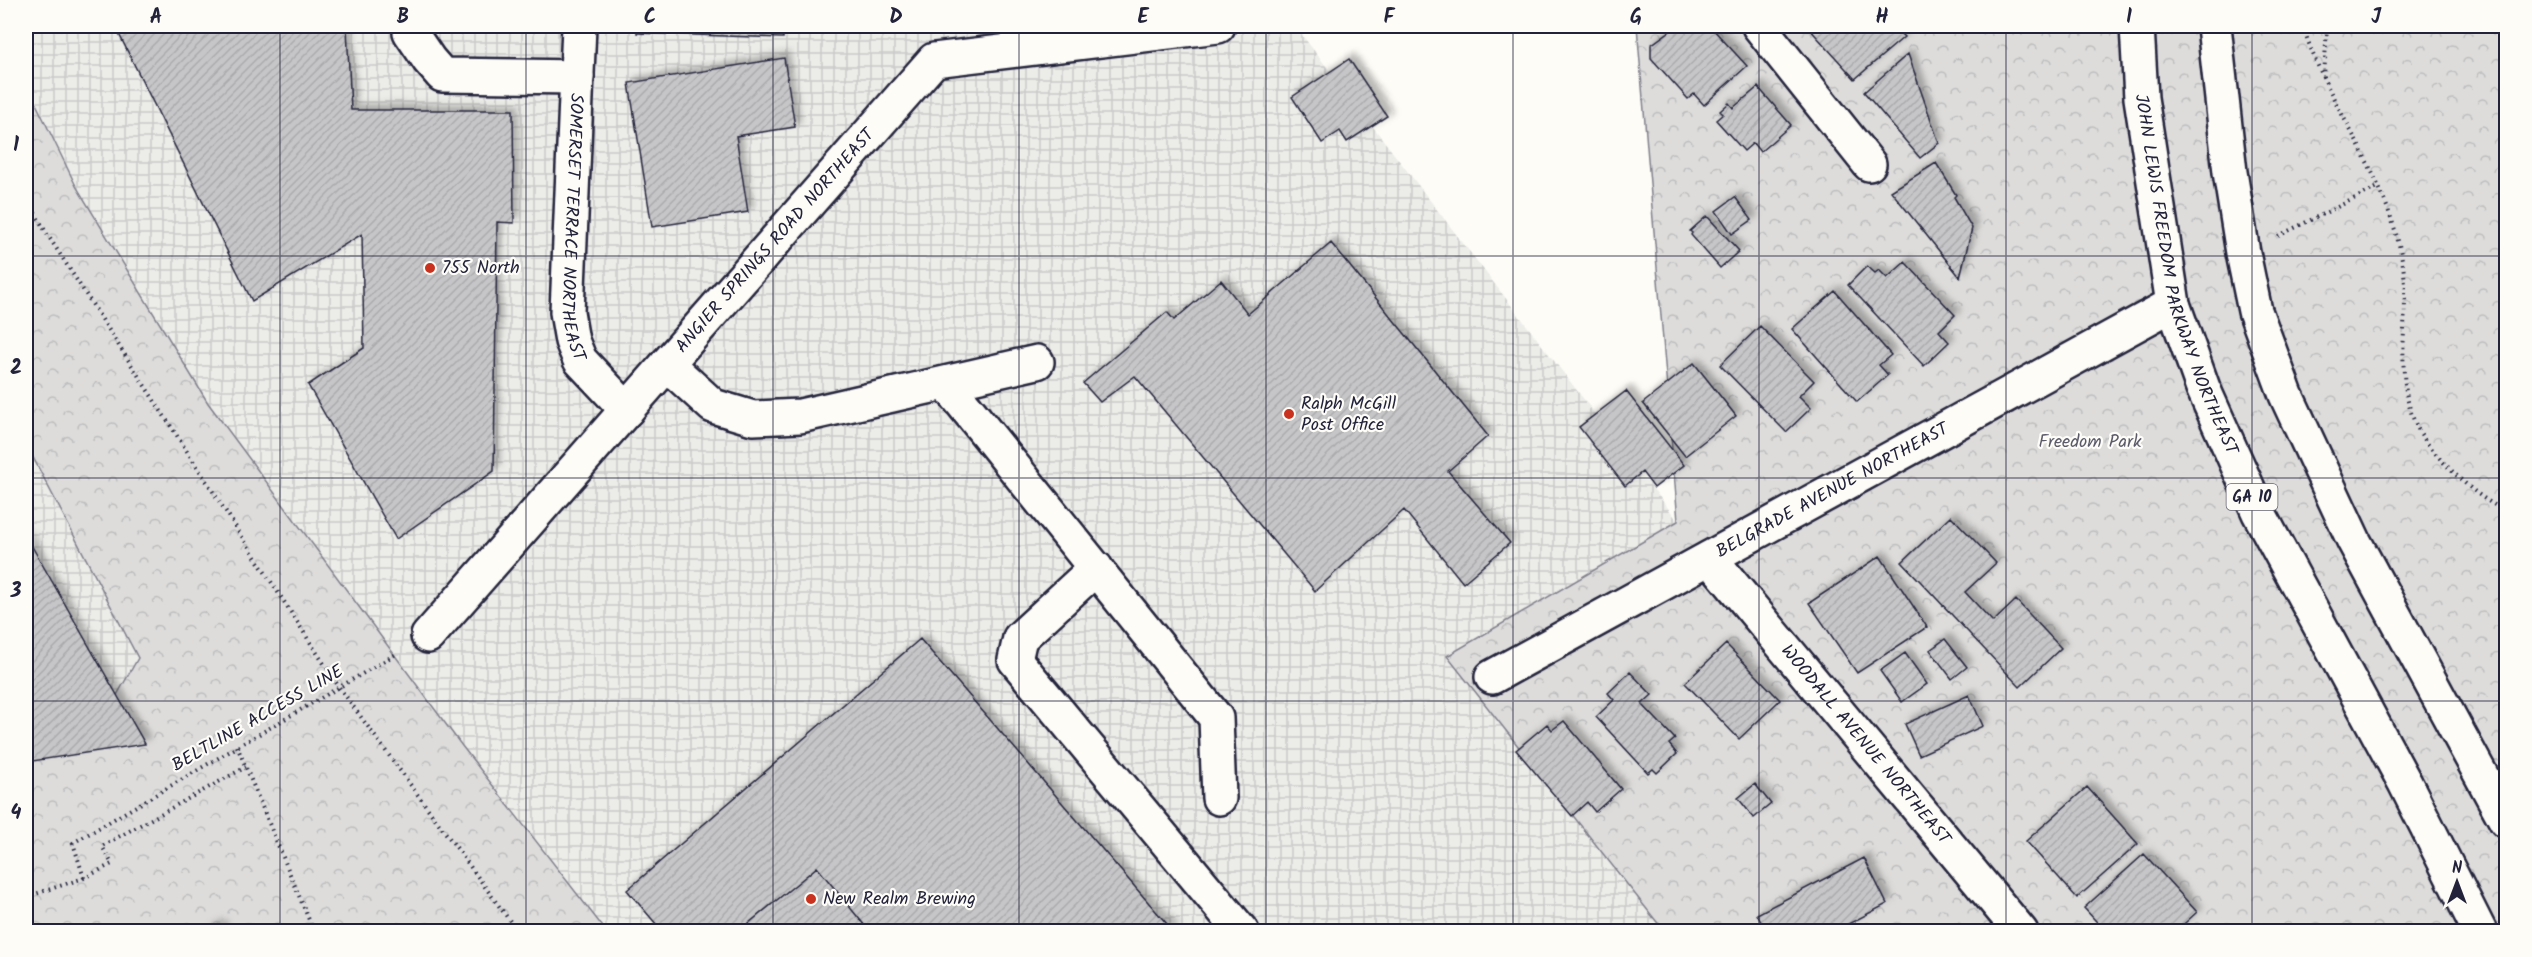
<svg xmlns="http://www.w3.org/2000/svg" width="2532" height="957" font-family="Kalam,sans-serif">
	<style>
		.industrial { fill: url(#industrial-grid) }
		.park { fill: url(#park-crowns); stroke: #807f8b; stroke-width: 1.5 }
		.building { fill: url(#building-hatch); stroke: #22223b; stroke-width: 1.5; filter: url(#shadow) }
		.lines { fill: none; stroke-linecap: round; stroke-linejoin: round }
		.minor-casing { stroke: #22223b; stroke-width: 38 }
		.highway-casing { stroke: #22223b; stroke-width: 38 }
		.path { stroke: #22223b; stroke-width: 4; stroke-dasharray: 1.5 4.5; stroke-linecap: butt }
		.minor { stroke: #fdfcf7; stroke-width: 33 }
		.highway { stroke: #fdfcf7; stroke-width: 33 }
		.grid { fill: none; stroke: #22223b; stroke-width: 1.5; stroke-opacity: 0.55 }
		.poi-dot { fill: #c8321e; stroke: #fdfcf7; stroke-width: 2 }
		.labels { text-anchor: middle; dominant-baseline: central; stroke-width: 4.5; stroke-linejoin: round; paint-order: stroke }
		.shield { fill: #fdfcf7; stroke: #646373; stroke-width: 1.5 }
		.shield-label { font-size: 16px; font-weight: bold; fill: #22223b }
		.street-label { font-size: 18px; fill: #22223b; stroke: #fdfcf7 }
		.poi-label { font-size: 18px; fill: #22223b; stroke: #fdfcf7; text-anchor: start }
		.park-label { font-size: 18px; fill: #5a5a6b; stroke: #fdfcf7 }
		.neatline { fill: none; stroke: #22223b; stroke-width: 2 }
		.grid-label { font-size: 20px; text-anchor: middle; font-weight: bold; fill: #22223b }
	</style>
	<defs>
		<pattern id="industrial-grid" width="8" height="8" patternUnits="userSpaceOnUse" patternTransform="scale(1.5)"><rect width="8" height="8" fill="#ecece9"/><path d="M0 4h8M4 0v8" fill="none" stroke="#cacac9"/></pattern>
		<pattern id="park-crowns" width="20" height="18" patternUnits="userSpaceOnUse" patternTransform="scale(1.5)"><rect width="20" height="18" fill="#dddcdb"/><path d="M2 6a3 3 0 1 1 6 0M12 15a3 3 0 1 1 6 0" fill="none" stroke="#bdbcbd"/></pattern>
		<pattern id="building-hatch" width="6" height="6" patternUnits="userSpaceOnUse" patternTransform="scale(1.5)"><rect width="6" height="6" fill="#c6c6c8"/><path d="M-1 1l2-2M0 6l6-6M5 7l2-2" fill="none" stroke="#aaaaad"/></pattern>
		<filter id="shadow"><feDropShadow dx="5.5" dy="-5.5" stdDeviation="3" flood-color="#0004"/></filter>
	</defs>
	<rect width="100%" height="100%" fill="#fdfcf7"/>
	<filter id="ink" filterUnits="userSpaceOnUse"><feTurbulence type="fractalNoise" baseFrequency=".0167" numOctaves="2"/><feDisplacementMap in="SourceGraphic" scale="12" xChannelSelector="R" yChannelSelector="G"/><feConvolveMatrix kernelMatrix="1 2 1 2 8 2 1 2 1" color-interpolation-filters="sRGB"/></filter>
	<g filter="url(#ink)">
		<path class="industrial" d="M 26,26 L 1295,26 L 1678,521 L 1447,656 L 1664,931 L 26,931 Z"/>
		<path class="park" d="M 1637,26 L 2506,26 L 2506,931 L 1664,931 L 1447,656 L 1678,521 Z
			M 26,83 L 76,186 L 208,403 L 462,746 L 606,931 L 223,932 L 219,925 L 207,932 L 26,931 L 26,734 L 100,725 L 138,658 L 26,444 Z"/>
		<path class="building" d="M 115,26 L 513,26 L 513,27 L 347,28 L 351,110 L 513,110 L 514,223 L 497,222 L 494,471 L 396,539 L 308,385 L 364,348 L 362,234 L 252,301 Z
			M 637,26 L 784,26 L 783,38 L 637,33 Z
			M 1677,26 L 1710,26 L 1747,66 L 1704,105 L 1694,94 L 1688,99 L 1651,58 L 1651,45 Z
			M 1807,26 L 1893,26 L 1904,37 L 1855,79 Z
			M 1908,54 L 1939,143 L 1920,158 L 1864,92 Z
			M 784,58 L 795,127 L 736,136 L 748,212 L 652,227 L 629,83 Z
			M 1349,59 L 1387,116 L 1347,142 L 1340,131 L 1322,143 L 1292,97 Z
			M 1758,87 L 1791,125 L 1760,152 L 1753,143 L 1744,151 L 1716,120 L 1723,114 L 1720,111 L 1729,103 L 1733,108 Z
			M 1936,163 L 1956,195 L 1954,197 L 1972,228 L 1960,277 L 1891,191 Z
			M 1735,197 L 1752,220 L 1732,234 L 1716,211 Z
			M 1707,216 L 1739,251 L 1720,268 L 1691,235 L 1692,233 L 1690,231 Z
			M 1331,243 L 1488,436 L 1448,471 L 1510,543 L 1463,583 L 1404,510 L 1315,591 L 1135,376 L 1100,402 L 1083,383 L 1167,312 L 1174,320 L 1221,280 L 1248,314 Z
			M 1905,262 L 1955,315 L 1939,331 L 1949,342 L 1924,366 L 1848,285 L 1867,266 L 1875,273 L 1879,270 L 1887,278 Z
			M 1835,291 L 1891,355 L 1879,365 L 1888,375 L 1857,402 L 1792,329 Z
			M 1760,326 L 1814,381 L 1799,396 L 1811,408 L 1786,432 L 1720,365 Z
			M 1694,363 L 1736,416 L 1685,456 L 1643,403 Z
			M 1626,391 L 1684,465 L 1654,488 L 1642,472 L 1625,486 L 1579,427 Z
			M 1951,516 L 1996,563 L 1965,592 L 1993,622 L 2016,600 L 2061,648 L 2020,687 L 1902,562 Z
			M 26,536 L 145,744 L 26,762 Z
			M 1880,556 L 1927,627 L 1857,673 L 1809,603 Z
			M 920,639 L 1174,932 L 663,932 L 627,890 Z
			M 1945,639 L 1967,667 L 1952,679 L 1930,650 Z
			M 1726,644 L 1780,700 L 1739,739 L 1685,683 Z
			M 1905,653 L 1927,684 L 1902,702 L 1880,671 Z
			M 1630,672 L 1652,695 L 1642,704 L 1675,739 L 1669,744 L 1677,754 L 1657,773 L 1653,769 L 1648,773 L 1596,717 L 1614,700 L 1608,693 Z
			M 1969,695 L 1983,726 L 1919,755 L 1905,724 Z
			M 1564,721 L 1621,789 L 1595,812 L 1587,802 L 1572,816 L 1516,750 L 1547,724 L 1552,730 Z
			M 1755,784 L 1771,804 L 1754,818 L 1738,798 Z
			M 2087,787 L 2138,844 L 2077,898 L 2026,841 Z
			M 2144,854 L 2197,912 L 2175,932 L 2106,932 L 2084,908 Z
			M 1864,858 L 1887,904 L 1833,932 L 1766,932 L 1757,914 Z
			M 817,867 L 870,932 L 738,932 Z
			M 219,925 L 223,932 L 207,932 Z"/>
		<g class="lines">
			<g class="minor-casing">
				<g id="minor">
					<path id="s1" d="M 579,26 L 567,312 L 572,341 L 580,360 L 627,410"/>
					<path d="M 1759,26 L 1869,164"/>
					<path d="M 410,32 L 429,60 L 442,75 L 577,77"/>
					<path d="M 667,364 L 713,406 L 753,418 L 800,416 L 1037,362"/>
					<path d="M 947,384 L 1216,718 L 1219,798"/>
					<path id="s2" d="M 1710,558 L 2021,932"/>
					<path d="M 1096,568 L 1020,638 L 1015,660 L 1242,932"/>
					<path id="s3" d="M 428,636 L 934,60 L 1218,26"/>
					<path id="s4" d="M 1492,677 L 2173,304"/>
				</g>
			</g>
			<g class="highway-casing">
				<g id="highway">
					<path id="s5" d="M 2137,26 L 2141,98 L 2173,304 L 2203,388 L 2259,513 L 2405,783 L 2480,932"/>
					<path d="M 2214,26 L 2230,172 L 2243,253 L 2255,311 L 2286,395 L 2354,541 L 2506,821"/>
				</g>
			</g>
			<path class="path" d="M 2303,26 C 2323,92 2367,149 2390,215 C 2398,237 2404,262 2405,286 C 2406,332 2396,381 2416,425 C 2423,440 2437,456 2449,468 C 2467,486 2483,500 2506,511
				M 2324,77 L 2327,26
				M 26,197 L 47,234 L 339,687 L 518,932
				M 2278,236 L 2378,187
				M 237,746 L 314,932
				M 84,878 L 73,843 L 396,654
				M 26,897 L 84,878 L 112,864 L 102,846 L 246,767"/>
			<use href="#minor" class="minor"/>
			<use href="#highway" class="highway"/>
		</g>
	</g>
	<path class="grid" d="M 280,26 L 280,932M 526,26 L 526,932M 773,26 L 773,932M 1019,26 L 1019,932M 1266,26 L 1266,932M 1513,26 L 1513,932M 1759,26 L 1759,932M 2006,26 L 2006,932M 2252,26 L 2252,932M 26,256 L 2506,256M 26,478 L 2506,478M 26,701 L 2506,701"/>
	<g class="poi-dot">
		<circle cx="430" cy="268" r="6"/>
		<circle cx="1289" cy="414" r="6"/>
		<circle cx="811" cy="899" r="6"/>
	</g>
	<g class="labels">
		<rect class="shield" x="2226.5" y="484" width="51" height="26" rx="4.5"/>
		<g class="shield-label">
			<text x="2252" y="497">GA 10</text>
		</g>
		<g class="street-label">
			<text stroke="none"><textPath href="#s1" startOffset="202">SOMERSET TERRACE NORTHEAST</textPath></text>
			<text stroke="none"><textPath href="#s3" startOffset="526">ANGIER SPRINGS ROAD NORTHEAST</textPath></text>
			<text stroke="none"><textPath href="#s5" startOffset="255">JOHN LEWIS FREEDOM PARKWAY NORTHEAST</textPath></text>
			<text stroke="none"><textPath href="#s4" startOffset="388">BELGRADE AVENUE NORTHEAST</textPath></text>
			<text transform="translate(258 719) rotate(-30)">BELTLINE ACCESS LINE</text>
			<text stroke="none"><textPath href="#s2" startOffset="243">WOODALL AVENUE NORTHEAST</textPath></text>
		</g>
		<g class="poi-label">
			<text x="442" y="268">755 North</text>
			<text x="1301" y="404">Ralph McGill<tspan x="1301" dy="21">Post Office</tspan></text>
			<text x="823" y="899">New Realm Brewing</text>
		</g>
		<g class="park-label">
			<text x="2090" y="442">Freedom Park</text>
		</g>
	</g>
	<rect width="2532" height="957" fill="none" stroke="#fdfcf7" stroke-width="66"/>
	<g transform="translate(2457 882)" stroke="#fdfcf7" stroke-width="4.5" paint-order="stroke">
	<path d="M0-4.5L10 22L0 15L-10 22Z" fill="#22223b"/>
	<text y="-9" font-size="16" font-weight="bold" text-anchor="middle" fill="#22223b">N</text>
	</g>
	<rect x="33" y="33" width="2466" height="891" class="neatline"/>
	<g class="grid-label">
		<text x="156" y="23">A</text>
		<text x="403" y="23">B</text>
		<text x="650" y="23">C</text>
		<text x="896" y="23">D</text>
		<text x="1143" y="23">E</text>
		<text x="1389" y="23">F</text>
		<text x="1636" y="23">G</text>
		<text x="1882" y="23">H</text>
		<text x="2129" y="23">I</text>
		<text x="2376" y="23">J</text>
		<text x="16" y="151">1</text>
		<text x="16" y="374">2</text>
		<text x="16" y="597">3</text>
		<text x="16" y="819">4</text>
	</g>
</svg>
